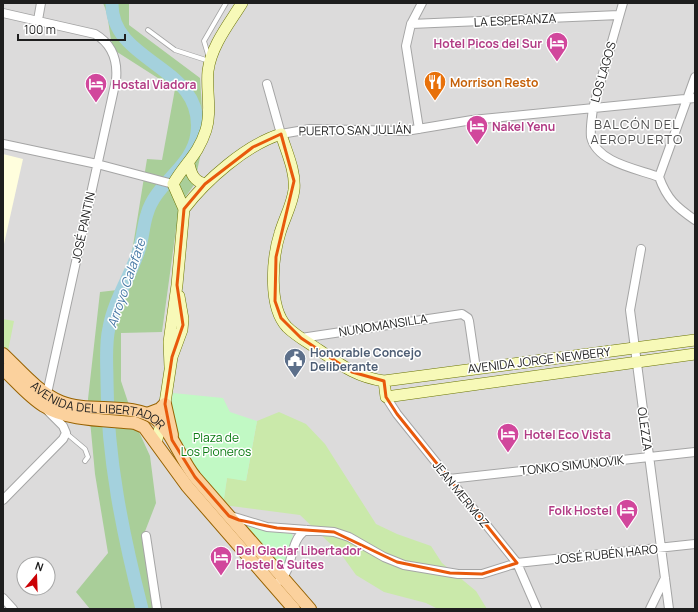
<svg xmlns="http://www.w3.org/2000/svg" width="698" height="612" font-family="Manrope,sans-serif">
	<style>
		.residential { fill: #dcdbdb; fill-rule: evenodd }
		.education { fill: #fffedd }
		.grass { fill: #cae9aa }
		.forest { fill: #a9ce99 }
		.park { fill: #c1f9c4 }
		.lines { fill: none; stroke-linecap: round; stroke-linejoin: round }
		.river { stroke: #a4d1dd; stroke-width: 13 }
		.lane-casing { stroke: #a5a5a5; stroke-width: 5.5 }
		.street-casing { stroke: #a5a5a5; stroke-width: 10 }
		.secondary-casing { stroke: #6b7505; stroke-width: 12 }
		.primary-casing { stroke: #976201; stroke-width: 14 }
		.lane { stroke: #fff; stroke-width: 4 }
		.street { stroke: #fff; stroke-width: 8 }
		.secondary { stroke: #f7f9b8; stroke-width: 11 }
		.primary { stroke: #fbd19d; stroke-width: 12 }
		.marked { fill: none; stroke: #e8590c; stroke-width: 3; stroke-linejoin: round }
		.labels { text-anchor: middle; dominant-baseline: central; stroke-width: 3; stroke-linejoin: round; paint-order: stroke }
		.street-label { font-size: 12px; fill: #1e1e1e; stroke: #fff }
		.hotel-label { font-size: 12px; font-weight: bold; fill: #b23c85; stroke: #fff; text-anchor: start }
		.food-label { font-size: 12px; font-weight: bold; fill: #c56008; stroke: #fff; text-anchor: start }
		.service-label { font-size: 12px; font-weight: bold; fill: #4e5e75; stroke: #fff; text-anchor: start }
		.park-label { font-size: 12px; fill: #0c7c13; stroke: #fff }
		.neighbourhood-label { font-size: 13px; letter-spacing: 1px; fill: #515151; stroke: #fff }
		.water-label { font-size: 13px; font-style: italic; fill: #4879a5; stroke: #fff }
	</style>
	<rect width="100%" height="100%" fill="#efebe4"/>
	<path class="residential" d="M 3,3 L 695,3 L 695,609 L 3,609 ZM 24,564 L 48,564 L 48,588 L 24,588 Z"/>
	<path class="education" d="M 3,154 L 23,159 L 4,244 L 3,244 Z"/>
	<path class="grass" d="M 3,319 L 14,321 L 8,351 L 3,346 Z
		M 279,412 L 306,424 L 325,444 L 376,524 L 397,534 L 431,546 L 442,563 L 476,591 L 487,609 L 438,609 L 426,603 L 384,592 L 356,575 L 341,554 L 300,515 L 223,505 L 227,477 L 246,481 L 257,421 Z"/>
	<path class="forest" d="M 103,3 L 129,3 L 129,25 L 200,78 L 204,139 L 194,185 L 186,196 L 176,229 L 162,332 L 121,333 L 121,381 L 135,423 L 150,456 L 156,503 L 144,534 L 160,609 L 90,609 L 76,592 L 108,553 L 95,474 L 88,399 L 100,292 L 126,289 L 147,159 L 162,160 L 175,89 L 114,50 C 108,34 110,17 103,3 Z"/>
	<path class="park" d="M 173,393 L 223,398 L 230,412 L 257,421 L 246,481 L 227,478 L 223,505 L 179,450 L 171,407 Z
		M 241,523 L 263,530 L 292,534 C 296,544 289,561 283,570 Z"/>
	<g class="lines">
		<path class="river" d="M 112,3 C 111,64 205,65 197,133 C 193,167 156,182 147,214 C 143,226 143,238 139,250 C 130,277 114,300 109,328 C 105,345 107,364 107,381 C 107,458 123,535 142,609"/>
		<g class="lane-casing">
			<path id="lane" d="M 148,30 L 175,50 L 209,61
				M 209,58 L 204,41 L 226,3
				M 66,433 L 85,449 L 88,457 L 85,461"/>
		</g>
		<g class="street-casing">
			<path id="street" d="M 623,3 L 593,108 C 592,118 590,127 591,137 C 597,163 638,169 659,177 C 667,199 676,207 695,220
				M 3,13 L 95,34 C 112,44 118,60 116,80 L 46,398
				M 38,20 L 41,3
				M 411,24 L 619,15
				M 267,84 L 281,134 L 310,129 L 406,131 L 472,120 L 695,98
				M 419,129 L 406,46 L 411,24 L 422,3
				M 3,144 L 97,164 L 173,184
				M 659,177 L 695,77
				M 641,249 L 630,310 L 669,609
				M 301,338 L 462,314 L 468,318 L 469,321 L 476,369
				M 386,397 L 397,414 L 517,563 L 537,609
				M 449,479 L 695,452
				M 3,500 L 63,439 L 66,433 L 63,426 L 48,411
				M 231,516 L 267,527 L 334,532 L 349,537 L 384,557 L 404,565 L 458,574 L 482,574 L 517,563 L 695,544
				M 146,536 L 157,609
				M 279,581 C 295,568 288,541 306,530
				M 3,598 L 13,609
				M 650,609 L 665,578"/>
		</g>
		<g class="secondary-casing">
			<path id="secondary" d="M 189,164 C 191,174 194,181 205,184
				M 184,209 C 206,180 246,145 281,134 C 286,151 296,171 294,190 C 292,205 284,219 280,233 C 272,258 268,307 287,327 C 296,336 309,343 319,350 C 341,365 356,377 384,381 L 695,340
				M 170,367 L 169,342 L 177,285 L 184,209 L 173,184 C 185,163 198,155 206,130 C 212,111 206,90 208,71 C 211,46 229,24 242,3
				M 384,381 L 386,397 L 695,354
				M 156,443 L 163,416 L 172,357 L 182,330 L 183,319 L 179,296"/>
		</g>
		<g class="primary-casing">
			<g id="primary">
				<path id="s1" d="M 3,354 C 20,370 39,393 61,402 C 87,413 134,402 156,419 C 172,432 181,460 195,477 L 310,609"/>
				<path d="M 3,369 C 16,381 29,397 44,406 C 67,421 108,420 135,423 L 144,427 L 187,486 L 294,609"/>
				<path d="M 147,414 L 160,409 L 165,404 L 172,435"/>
			</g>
		</g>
		<use href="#lane" class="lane"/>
		<use href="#street" class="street"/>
		<use href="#secondary" class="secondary"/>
		<use href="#primary" class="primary"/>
	</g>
	<path class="marked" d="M 281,134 L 294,181 L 276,257 L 275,301 L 281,318 L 301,338 L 352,372 L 384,381 L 386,397 L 397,414 L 517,563 L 482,574 L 450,573 L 397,562 L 334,532 L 277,528 L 239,520 L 229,516 L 195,477 L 172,440 L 165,404 L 172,357 L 183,325 L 177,285 L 184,209 L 205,184 L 253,147 Z"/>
	<defs>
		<g id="hotel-pin" transform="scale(1.15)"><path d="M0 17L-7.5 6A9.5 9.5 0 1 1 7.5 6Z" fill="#d1479c" stroke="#fff"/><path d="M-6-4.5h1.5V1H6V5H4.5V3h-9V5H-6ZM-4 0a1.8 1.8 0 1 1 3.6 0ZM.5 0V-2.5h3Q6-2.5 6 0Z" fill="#fff"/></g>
		<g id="restaurant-pin" transform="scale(1.15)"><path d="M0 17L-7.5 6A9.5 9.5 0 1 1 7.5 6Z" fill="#e8710a" stroke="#fff"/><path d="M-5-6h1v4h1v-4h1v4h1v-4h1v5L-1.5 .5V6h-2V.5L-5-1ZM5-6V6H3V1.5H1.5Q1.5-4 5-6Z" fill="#fff"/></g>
		<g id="civic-pin" transform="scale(1.15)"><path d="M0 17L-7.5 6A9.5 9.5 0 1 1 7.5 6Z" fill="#5c6f8a" stroke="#fff"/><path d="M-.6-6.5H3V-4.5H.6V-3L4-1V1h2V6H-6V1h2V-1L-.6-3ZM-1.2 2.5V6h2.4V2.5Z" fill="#fff"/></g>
	</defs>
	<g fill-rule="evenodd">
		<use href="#hotel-pin" x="557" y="43"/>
		<use href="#restaurant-pin" x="435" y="82"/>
		<use href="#hotel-pin" x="96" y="84"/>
		<use href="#hotel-pin" x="477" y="126"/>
		<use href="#civic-pin" x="295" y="359"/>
		<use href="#hotel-pin" x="508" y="434"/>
		<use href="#hotel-pin" x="627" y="510"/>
		<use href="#hotel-pin" x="221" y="557"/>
	</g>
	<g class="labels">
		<g class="street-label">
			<text transform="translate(515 20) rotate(-3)">LA ESPERANZA</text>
			<text transform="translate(603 72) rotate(-74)">LOS LAGOS</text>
			<text transform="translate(355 130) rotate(-1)">PUERTO SAN JULIÁN</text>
			<text transform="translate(83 227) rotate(-78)">JOSÉ PANTIN</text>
			<text transform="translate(383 325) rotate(-9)">NUNOMANSILLA</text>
			<text transform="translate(539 360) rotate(-7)">AVENIDA JORGE NEWBERY</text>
			<text stroke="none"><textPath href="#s1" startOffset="113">AVENIDA DEL LIBERTADOR</textPath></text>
			<text transform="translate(645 429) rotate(82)">OLEZZA</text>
			<text transform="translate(572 465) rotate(-6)">TONKO SIMUNOVIK</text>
			<text transform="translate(461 494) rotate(51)">JEAN MERMOZ</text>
			<text transform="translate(606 554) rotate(-6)">JOSÉ RUBÉN HARO</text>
		</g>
		<g class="hotel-label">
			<text x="542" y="43" text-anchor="end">Hotel Picos del Sur</text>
			<text x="112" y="84">Hostal Viadora</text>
			<text x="492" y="126">Nakel Yenu</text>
			<text x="524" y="434">Hotel Eco Vista</text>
			<text x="612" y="510" text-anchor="end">Folk Hostel</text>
			<text x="236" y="550">Del Glaciar Libertador<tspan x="236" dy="14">Hostel &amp; Suites</tspan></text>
		</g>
		<g class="food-label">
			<text x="450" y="82">Morrison Resto</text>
		</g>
		<g class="service-label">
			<text x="310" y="352">Honorable Concejo<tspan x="310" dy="14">Deliberante</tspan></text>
		</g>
		<g class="park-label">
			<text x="216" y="437">Plaza de<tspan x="216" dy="14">Los Pioneros</tspan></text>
		</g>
		<g class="neighbourhood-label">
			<text x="637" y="124">BALCÓN DEL<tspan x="637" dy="15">AEROPUERTO</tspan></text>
		</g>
		<g class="water-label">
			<text transform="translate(126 283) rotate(-71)">Arroyo Calafate</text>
		</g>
	</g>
	<rect width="698" height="612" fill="none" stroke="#1e1e1e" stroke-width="8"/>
	<g transform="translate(36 576) rotate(19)"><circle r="19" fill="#ffffff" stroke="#a5a5a5"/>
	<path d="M0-3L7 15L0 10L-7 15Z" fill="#cb0105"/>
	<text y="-6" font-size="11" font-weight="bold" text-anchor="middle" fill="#1e1e1e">N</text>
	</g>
	<path d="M18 34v6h107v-6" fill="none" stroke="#1e1e1e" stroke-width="2"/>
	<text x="24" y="34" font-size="12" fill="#1e1e1e" stroke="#ffffff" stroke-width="3" paint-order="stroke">100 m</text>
</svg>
